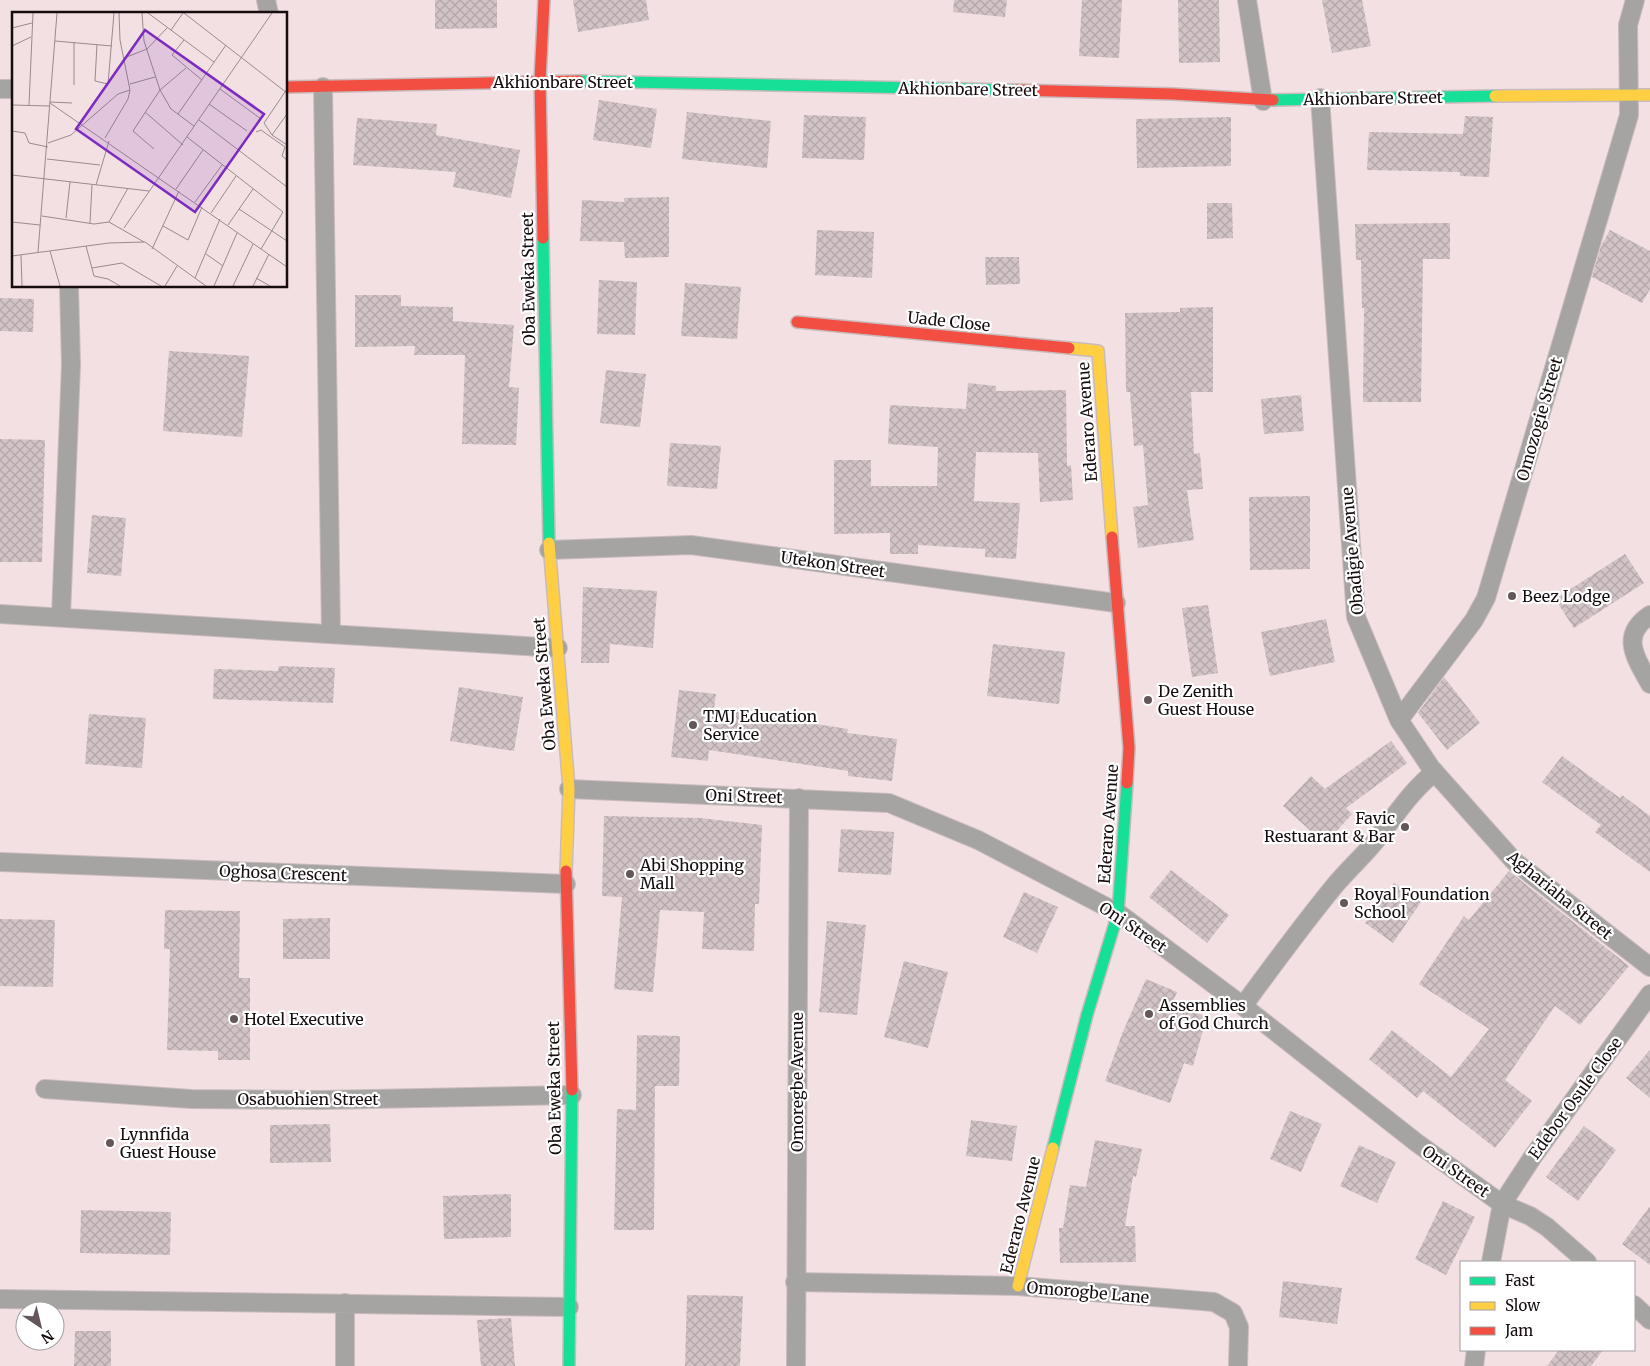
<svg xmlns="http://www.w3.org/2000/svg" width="1650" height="1366" font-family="Merriweather,serif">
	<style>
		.building { fill: url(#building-cross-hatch) }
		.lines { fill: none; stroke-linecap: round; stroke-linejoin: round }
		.street-casing { stroke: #c9bbbd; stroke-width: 20 }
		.fast-casing { stroke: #c9bbbd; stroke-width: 14 }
		.slow-casing { stroke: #c9bbbd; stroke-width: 14 }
		.jam-casing { stroke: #c9bbbd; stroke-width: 14 }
		.street { stroke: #a5a4a2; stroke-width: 18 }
		.fast { stroke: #16e098; stroke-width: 11 }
		.slow { stroke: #ffcf43; stroke-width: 11 }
		.jam { stroke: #f24e42; stroke-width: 11 }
		.poi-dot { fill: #645659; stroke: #fff; stroke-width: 2 }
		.labels { text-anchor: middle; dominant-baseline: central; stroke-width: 4.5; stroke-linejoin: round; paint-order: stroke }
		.street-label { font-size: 16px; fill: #170c0e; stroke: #fff }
		.poi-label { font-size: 16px; fill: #170c0e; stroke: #fff; text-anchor: start }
		.inset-road { fill: none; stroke: #9a8b8e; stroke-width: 1 }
		.view { fill: #7b2cbf; fill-opacity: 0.15; stroke: #7b2cbf; stroke-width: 2.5 }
		.inset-edge { fill: none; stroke: #170c0e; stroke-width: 2.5 }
	</style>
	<defs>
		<pattern id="building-cross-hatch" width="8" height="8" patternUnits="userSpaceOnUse" patternTransform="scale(1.25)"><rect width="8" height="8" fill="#d2c4c6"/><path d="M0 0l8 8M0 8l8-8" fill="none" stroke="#b4a7a9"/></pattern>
	</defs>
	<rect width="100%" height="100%" fill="#f2e0e3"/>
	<path class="building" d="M 435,0 L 497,0 L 497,28 L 435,29 Z
		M 573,0 L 646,0 L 649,20 L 578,32 Z
		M 954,0 L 1007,0 L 1005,17 L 953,12 Z
		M 1082,0 L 1122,0 L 1119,58 L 1079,56 Z
		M 1178,0 L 1219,0 L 1220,62 L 1179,63 Z
		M 1322,0 L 1362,0 L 1371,46 L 1332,53 Z
		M 599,100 L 657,109 L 651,148 L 593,140 Z
		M 687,112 L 771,121 L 767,168 L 682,159 Z
		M 804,115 L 866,117 L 864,160 L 802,158 Z
		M 1465,116 L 1493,117 L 1489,177 L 1460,176 L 1460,172 L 1367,170 L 1369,132 L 1463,134 Z
		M 1231,117 L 1231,166 L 1137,168 L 1136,119 Z
		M 357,118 L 437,124 L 436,135 L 520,150 L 511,198 L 453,187 L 456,172 L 353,165 Z
		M 669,197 L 669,257 L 625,258 L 624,242 L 580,241 L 582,200 L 624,202 L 624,198 Z
		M 1207,203 L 1232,203 L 1233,238 L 1207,239 Z
		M 1450,223 L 1450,259 L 1423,259 L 1421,402 L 1363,402 L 1364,308 L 1362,308 L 1361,260 L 1356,260 L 1355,224 Z
		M 817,230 L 874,232 L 872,278 L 815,275 Z
		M 1610,230 L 1650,251 L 1650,289 L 1642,303 L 1592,277 L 1601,246 Z
		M 985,257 L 1019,257 L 1020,284 L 986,285 Z
		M 599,280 L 637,282 L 635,335 L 597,334 Z
		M 685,283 L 741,287 L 737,339 L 681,336 Z
		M 355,295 L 401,295 L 401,306 L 453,307 L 453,321 L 514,325 L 509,387 L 519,388 L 516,445 L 462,444 L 465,355 L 414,355 L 415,346 L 355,347 Z
		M 0,298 L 34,299 L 33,332 L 0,331 Z
		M 1213,307 L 1213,392 L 1191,392 L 1194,454 L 1200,453 L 1203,489 L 1187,490 L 1194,540 L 1138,548 L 1133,507 L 1148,505 L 1143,445 L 1134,446 L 1130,392 L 1126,392 L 1125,313 L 1180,312 L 1180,308 Z
		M 169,351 L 249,356 L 242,437 L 163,431 Z
		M 606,370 L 646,374 L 640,427 L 600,423 Z
		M 968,383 L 996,386 L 996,391 L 1066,390 L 1067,466 L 1071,465 L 1073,500 L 1040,502 L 1038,453 L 976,452 L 974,501 L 1020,503 L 1016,559 L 985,557 L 985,549 L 918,545 L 918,554 L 890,554 L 890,533 L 834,534 L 834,460 L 871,460 L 871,486 L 937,486 L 938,447 L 888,444 L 890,405 L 966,409 Z
		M 1301,395 L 1304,431 L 1264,434 L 1261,399 Z
		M 0,439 L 45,440 L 42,562 L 0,562 Z
		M 670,443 L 721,446 L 717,489 L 667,486 Z
		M 1310,496 L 1310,569 L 1250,570 L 1249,497 Z
		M 92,515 L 126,518 L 121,576 L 87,573 Z
		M 1625,554 L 1644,583 L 1574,628 L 1555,599 Z
		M 583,587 L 657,591 L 653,648 L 610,644 L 609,663 L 581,663 Z
		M 1208,605 L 1218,673 L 1192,677 L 1182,608 Z
		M 1326,619 L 1335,662 L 1270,676 L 1261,632 Z
		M 993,644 L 1065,652 L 1059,704 L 987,696 Z
		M 279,666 L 335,668 L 333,703 L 213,699 L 214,669 L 278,671 Z
		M 1444,677 L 1480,723 L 1447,750 L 1418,713 Z
		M 459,687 L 523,697 L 514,751 L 450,741 Z
		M 679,690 L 716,694 L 714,708 L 848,729 L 847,733 L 897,739 L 892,781 L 848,776 L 848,771 L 709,750 L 708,761 L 671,757 Z
		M 89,714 L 146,718 L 142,768 L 85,764 Z
		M 1391,741 L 1407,763 L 1346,808 L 1352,814 L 1325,844 L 1283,806 L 1311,776 L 1325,789 Z
		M 1562,756 L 1620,798 L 1622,795 L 1650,816 L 1650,872 L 1595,832 L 1601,825 L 1542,782 Z
		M 604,816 L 700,818 L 762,825 L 759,904 L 755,904 L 754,951 L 702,949 L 704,912 L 660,910 L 653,992 L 614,989 L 622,897 L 602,896 Z
		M 841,829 L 894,832 L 891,875 L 838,872 Z
		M 1171,870 L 1229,915 L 1207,943 L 1149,897 Z
		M 1509,871 L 1629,966 L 1580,1025 L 1555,1006 L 1505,1080 L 1532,1101 L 1495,1148 L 1423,1091 L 1417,1098 L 1369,1059 L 1392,1030 L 1451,1077 L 1489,1029 L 1419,984 L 1464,916 L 1469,920 Z
		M 1394,883 L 1421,902 L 1393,943 L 1365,923 Z
		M 1024,892 L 1058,907 L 1037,953 L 1003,937 Z
		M 165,910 L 240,911 L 239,978 L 250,978 L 250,1060 L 218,1060 L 218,1051 L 167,1050 L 170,949 L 164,949 Z
		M 330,918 L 330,959 L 283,959 L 283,919 Z
		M 0,919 L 55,920 L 53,987 L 0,986 Z
		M 827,921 L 866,925 L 857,1015 L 819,1012 Z
		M 904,961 L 948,972 L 928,1048 L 884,1037 Z
		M 1146,979 L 1177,992 L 1171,1006 L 1207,1016 L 1193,1066 L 1184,1063 L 1170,1103 L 1105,1081 L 1122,1034 Z
		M 637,1035 L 680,1036 L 679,1086 L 655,1086 L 654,1230 L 614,1230 L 617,1109 L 636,1110 Z
		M 1650,1050 L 1650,1098 L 1626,1078 Z
		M 1290,1111 L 1322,1124 L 1301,1172 L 1270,1159 Z
		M 971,1120 L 1017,1126 L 1012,1161 L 966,1156 Z
		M 330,1124 L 331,1162 L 270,1163 L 270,1125 Z
		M 1584,1126 L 1616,1150 L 1578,1201 L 1546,1177 Z
		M 1095,1140 L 1142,1149 L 1136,1177 L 1133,1176 L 1125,1226 L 1135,1226 L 1136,1262 L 1060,1263 L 1059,1228 L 1063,1228 L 1070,1185 L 1086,1187 Z
		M 1359,1145 L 1396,1162 L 1377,1203 L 1340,1186 Z
		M 511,1194 L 511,1237 L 444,1239 L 443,1196 Z
		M 1443,1201 L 1475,1217 L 1446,1275 L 1415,1259 Z
		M 1650,1206 L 1650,1265 L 1622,1244 Z
		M 81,1210 L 171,1212 L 170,1255 L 80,1253 Z
		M 1283,1281 L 1342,1288 L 1337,1324 L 1279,1317 Z
		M 687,1295 L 743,1296 L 740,1366 L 685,1366 Z
		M 511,1318 L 515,1366 L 481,1366 L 477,1320 Z
		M 75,1331 L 111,1331 L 111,1366 L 74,1366 Z
		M 1559,1350 L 1603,1350 L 1591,1366 L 1547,1366 Z"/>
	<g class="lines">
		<g class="street-casing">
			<path id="street" d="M 266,0 L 269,14
				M 1247,0 L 1263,101
				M 323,87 L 331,634
				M 0,89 L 14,89
				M 1320,98 L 1356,617 L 1399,720 L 1431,768 L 1514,861 L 1650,967
				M 549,550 L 691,545 L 1116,603
				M 0,614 L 558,648
				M 1650,615 C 1619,636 1636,658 1650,684
				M 61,616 L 71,365 L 69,286
				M 1399,720 L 1474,620 L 1486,598 L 1629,115 L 1628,25 L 1635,0
				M 569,789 L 889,803 L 978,840 L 1118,913 L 1243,1006 L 1417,1143 L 1502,1204 L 1530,1216 L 1547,1227 L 1587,1262
				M 0,862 L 566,884
				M 1243,1006 C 1273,965 1303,924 1336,884 C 1348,870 1361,858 1372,845 C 1393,820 1409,792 1435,772
				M 45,1089 L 191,1099 L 321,1100 L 572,1095
				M 1491,1262 L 1502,1204 L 1532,1158 L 1650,994
				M 795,1282 L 1018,1286 L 1214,1302 L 1233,1313 L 1239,1327 L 1238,1366
				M 0,1299 L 569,1307
				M 1634,1305 L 1650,1320
				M 345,1366 L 345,1303
				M 796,1366 L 799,798
				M 1474,1366 L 1476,1350"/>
		</g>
		<g class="fast-casing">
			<path id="fast" d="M 579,81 L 1013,90
				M 1273,100 L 1495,96
				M 543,238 L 549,543
				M 1053,1148 L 1087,1015 L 1118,913 L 1127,783
				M 569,1366 L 572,1090"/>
		</g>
		<g class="slow-casing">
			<path id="slow" d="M 1495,96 L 1650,95
				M 1069,348 L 1098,351 L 1112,537
				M 549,543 L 569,789 L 566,871
				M 1018,1286 L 1053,1148"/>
		</g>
		<g class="jam-casing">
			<path id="jam" d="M 286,87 L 579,81
				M 1013,90 L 1173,94 L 1273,100
				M 543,238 L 540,80 L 544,0
				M 797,322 L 1069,348
				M 1112,537 L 1129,748 L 1127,783
				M 566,871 L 572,1090"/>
		</g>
		<use href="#street" class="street"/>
		<use href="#fast" class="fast"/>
		<use href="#slow" class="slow"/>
		<use href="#jam" class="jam"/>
	</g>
	<g class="poi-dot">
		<circle cx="1512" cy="596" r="5"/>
		<circle cx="1148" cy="700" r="5"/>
		<circle cx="693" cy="725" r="5"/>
		<circle cx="1405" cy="827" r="5"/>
		<circle cx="630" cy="874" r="5"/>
		<circle cx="1344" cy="903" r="5"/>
		<circle cx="1149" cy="1014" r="5"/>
		<circle cx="234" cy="1019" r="5"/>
		<circle cx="110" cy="1143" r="5"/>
	</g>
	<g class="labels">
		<g class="street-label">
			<text x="563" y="82">Akhionbare Street</text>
			<text transform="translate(968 89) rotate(1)">Akhionbare Street</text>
			<text transform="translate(1373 98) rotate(-1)">Akhionbare Street</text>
			<text transform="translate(528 279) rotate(-91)">Oba Eweka Street</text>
			<text transform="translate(949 321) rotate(6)">Uade Close</text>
			<text transform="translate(1539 419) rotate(-74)">Omozogie Street</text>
			<text transform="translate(1087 422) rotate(-94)">Ederaro Avenue</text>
			<text transform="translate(1352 551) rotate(-95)">Obadigie Avenue</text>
			<text transform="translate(833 564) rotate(8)">Utekon Street</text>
			<text transform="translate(544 684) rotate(-95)">Oba Eweka Street</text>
			<text transform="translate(744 796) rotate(2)">Oni Street</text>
			<text transform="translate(1108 824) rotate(-86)">Ederaro Avenue</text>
			<text transform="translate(283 873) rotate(2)">Oghosa Crescent</text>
			<text transform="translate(1560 895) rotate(39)">Aghariaha Street</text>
			<text transform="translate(1133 927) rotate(34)">Oni Street</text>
			<text transform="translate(797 1082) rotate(-90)">Omoregbe Avenue</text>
			<text transform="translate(554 1088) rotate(-91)">Oba Eweka Street</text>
			<text transform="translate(1575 1098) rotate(-54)">Edebor Osule Close</text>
			<text x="308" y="1099">Osabuohien Street</text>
			<text transform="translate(1456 1171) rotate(35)">Oni Street</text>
			<text transform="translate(1020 1215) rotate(-76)">Ederaro Avenue</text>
			<text transform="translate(1088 1292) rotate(5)">Omorogbe Lane</text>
		</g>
		<g class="poi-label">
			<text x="1522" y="596">Beez Lodge</text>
			<text x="1158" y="691">De Zenith<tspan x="1158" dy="18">Guest House</tspan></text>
			<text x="703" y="716">TMJ Education<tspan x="703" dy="18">Service</tspan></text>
			<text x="1395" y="818" text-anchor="end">Favic<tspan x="1395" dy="18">Restuarant &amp; Bar</tspan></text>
			<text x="640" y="865">Abi Shopping<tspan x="640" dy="18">Mall</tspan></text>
			<text x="1354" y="894">Royal Foundation<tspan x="1354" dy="18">School</tspan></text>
			<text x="1159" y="1005">Assemblies<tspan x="1159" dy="18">of God Church</tspan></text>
			<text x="244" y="1019">Hotel Executive</text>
			<text x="120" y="1134">Lynnfida<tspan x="120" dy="18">Guest House</tspan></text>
		</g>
	</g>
	<g transform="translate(12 12)">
		<rect width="275" height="275" fill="#f2e0e3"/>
		<path class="inset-road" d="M 130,1 L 132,29 L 148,78 L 159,97 L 182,114M 136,1 L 202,50M 172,1 L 275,81M 0,16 L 20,11M 159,18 L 171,1M 172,28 L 160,43 L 190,68M 43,29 L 100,34M 85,32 L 83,69 L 96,72 L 102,1M 0,34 L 19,25M 112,46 L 135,37 L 156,15M 118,72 L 143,65M 62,73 L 62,30M 208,77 L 249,107M 38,90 L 60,91M 38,91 L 275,255M 197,92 L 235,119M 0,93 L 38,94M 17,93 L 21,1M 133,100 L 171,133M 166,102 L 214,33M 275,102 L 260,123 L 275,133M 187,108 L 275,175M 0,119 L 13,121 L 17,131 L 36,135M 244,120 L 249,118 L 273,135 L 270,144 L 275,148M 260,123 L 252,111 L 275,77M 175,125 L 271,200 L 249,237M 93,126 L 116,87 L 118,78 L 108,28 L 107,1M 36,131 L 59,123 L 106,82 L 118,78M 142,137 L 121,119 L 148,78 L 174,56M 35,147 L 88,153M 0,163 L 137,179M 84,173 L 97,129M 164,177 L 191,138M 183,190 L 210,153M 227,197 L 275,229M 199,201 L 224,164M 30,204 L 82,212 L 97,210 L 132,230M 54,206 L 58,170M 0,210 L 28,213M 97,210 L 116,176M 78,211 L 80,173M 216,213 L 241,177M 151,214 L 176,228 L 190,195M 112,216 L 260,1M 74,234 L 82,264 L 96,267 L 108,274M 140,237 L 167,179M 38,239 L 48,274M 26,240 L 45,1M 194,242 L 211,254M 9,243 L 10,274M 0,244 L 97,231 L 133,230 L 194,274M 80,256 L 110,251 L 149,274M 183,266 L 208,207M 244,266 L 258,274M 153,274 L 165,254M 202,274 L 225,221M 221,274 L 241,232M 241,274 L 257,242"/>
		<path class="view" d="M 133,18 L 252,102 L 183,200 L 64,117 Z"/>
		<rect width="275" height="275" class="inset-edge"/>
	</g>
	<rect x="1460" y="1261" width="175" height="90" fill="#ffffff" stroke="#a29e9f"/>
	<rect x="1470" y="1277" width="25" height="8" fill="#16e098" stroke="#a29e9f"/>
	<text x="1505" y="1286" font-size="15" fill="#170c0e">Fast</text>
	<rect x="1470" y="1302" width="25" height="8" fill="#ffcf43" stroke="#a29e9f"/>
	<text x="1505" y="1311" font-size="15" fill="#170c0e">Slow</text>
	<rect x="1470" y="1327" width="25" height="8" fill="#f24e42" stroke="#a29e9f"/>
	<text x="1505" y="1336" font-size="15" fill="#170c0e">Jam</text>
	<g transform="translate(40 1326) rotate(145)"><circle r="24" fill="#ffffff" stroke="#a29e9f"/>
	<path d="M0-4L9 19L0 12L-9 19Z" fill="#645659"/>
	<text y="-8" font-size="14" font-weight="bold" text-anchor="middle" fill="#170c0e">N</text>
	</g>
</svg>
